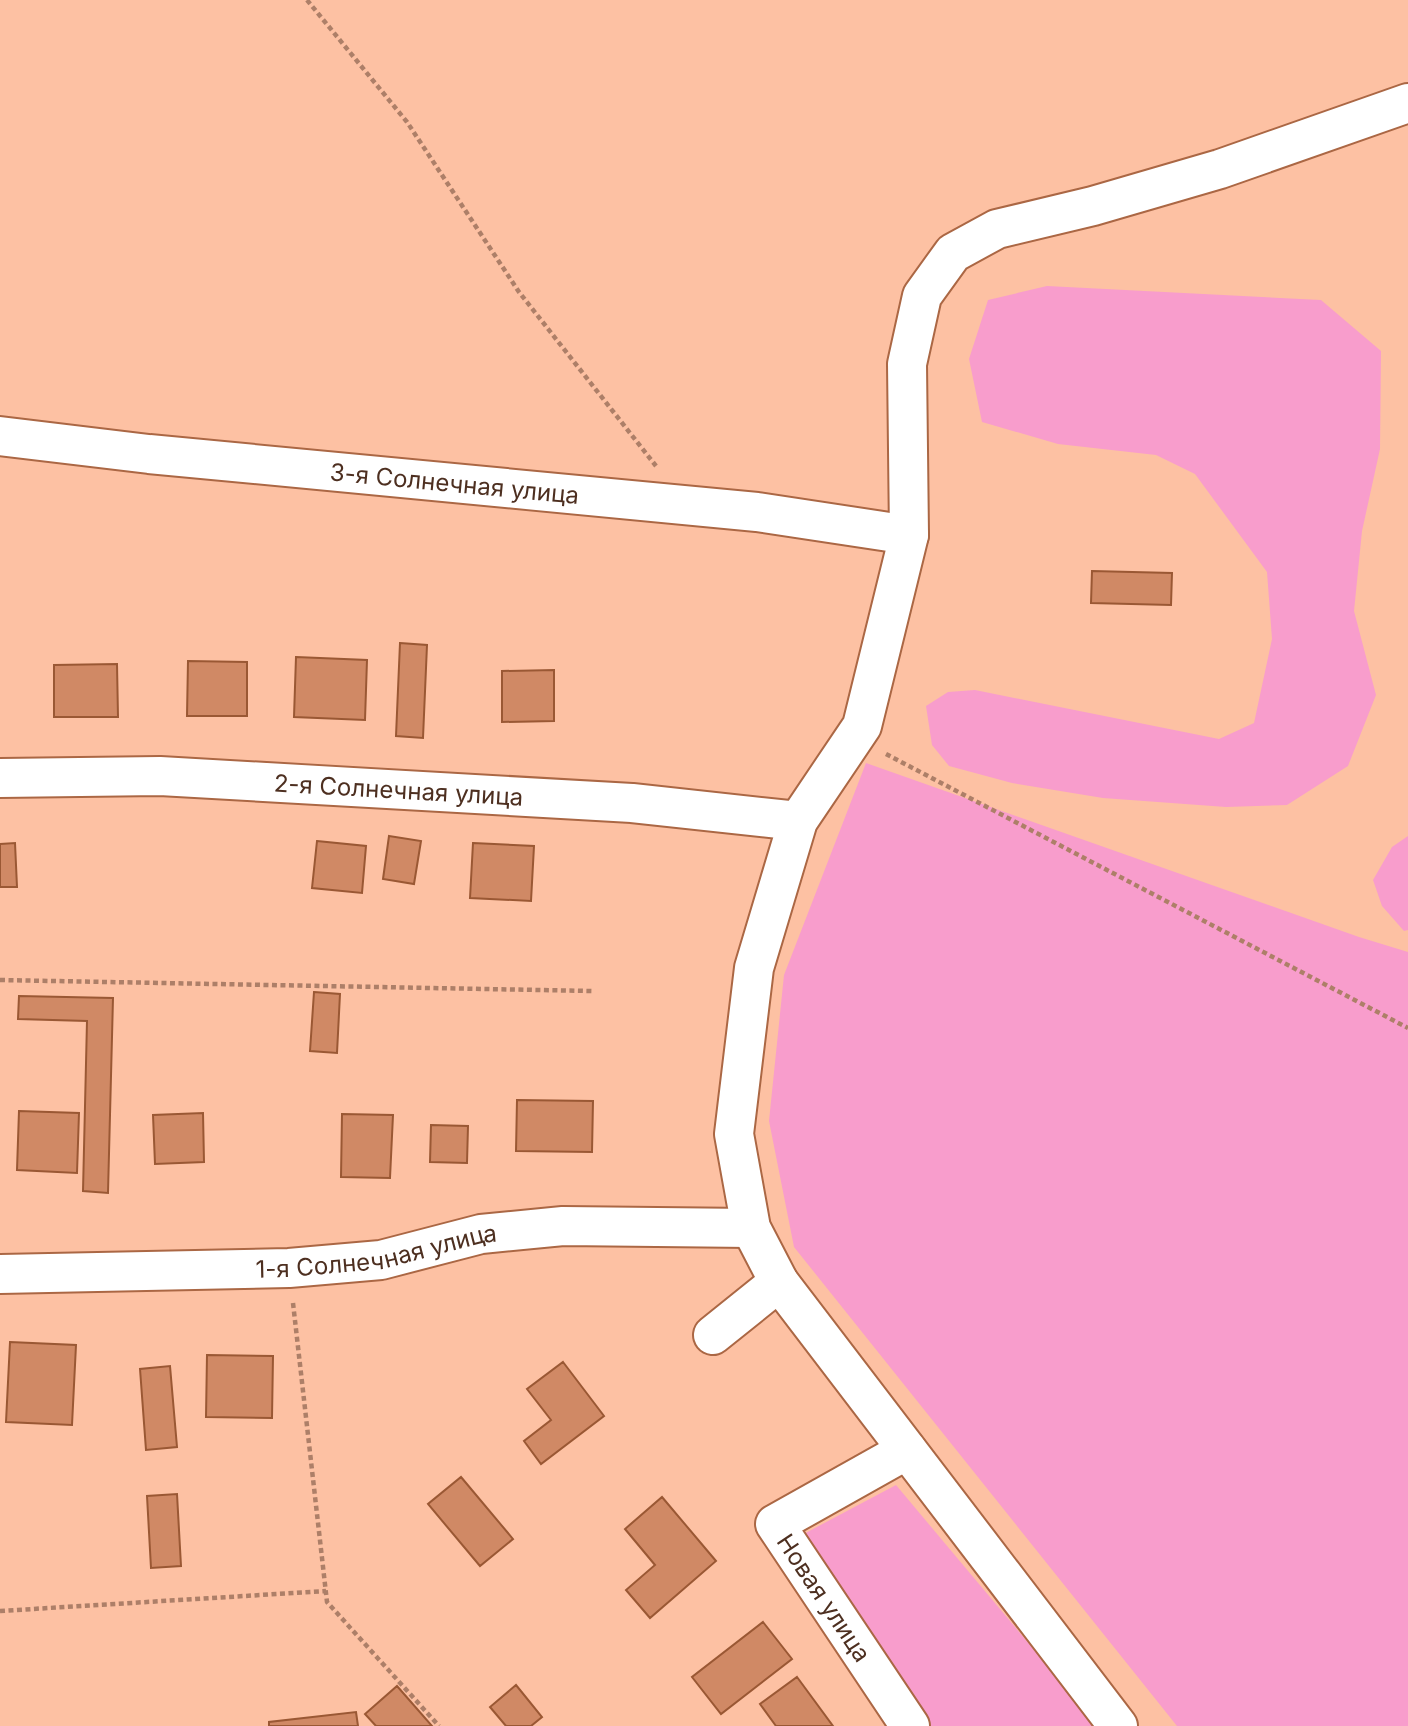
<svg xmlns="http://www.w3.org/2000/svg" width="1408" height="1726" font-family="Inter,sans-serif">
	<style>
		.green { fill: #f89dcc }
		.building { fill: #d08965; stroke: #9a5834; stroke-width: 2 }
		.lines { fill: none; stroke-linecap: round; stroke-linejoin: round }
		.minor-casing { stroke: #ab6744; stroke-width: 42 }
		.path { stroke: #ad7f68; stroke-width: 4.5; stroke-dasharray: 5 3.5; stroke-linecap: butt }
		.minor { stroke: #fff; stroke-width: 38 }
		.labels { text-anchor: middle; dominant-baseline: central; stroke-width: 6; stroke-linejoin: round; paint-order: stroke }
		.street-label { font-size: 24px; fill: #4d2f20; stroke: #feeee6 }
	</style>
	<rect width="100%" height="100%" fill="#fdc1a3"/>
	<path class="green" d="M 1047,286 L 1321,300 L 1381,351 L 1380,449 L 1362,531 L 1354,611 L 1376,695 L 1348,766 L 1287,805 L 1226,807 L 1103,798 L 1012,783 L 949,766 L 932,745 L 926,706 L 948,692 L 975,690 L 1219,739 L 1254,723 L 1272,639 L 1267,572 L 1195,474 L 1156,455 L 1058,444 L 982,422 L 969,359 L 988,300 Z
		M 866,763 L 1359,937 L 1408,952 L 1408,1726 L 1177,1726 L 794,1247 L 769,1121 L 784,975 Z
		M 1408,836 L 1408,930 L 1404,931 L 1382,906 L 1373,880 L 1392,847 Z
		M 896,1485 L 1098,1726 L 926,1726 L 798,1537 Z"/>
	<path class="building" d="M 1092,571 L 1172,573 L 1171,605 L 1091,603 Z
		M 400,643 L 427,645 L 423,738 L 396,736 Z
		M 296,657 L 367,660 L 365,720 L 294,717 Z
		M 188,661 L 247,662 L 247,716 L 187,716 Z
		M 117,664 L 118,717 L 54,717 L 54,665 Z
		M 554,670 L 554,721 L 502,722 L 502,671 Z
		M 389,836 L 421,841 L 414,884 L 383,879 Z
		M 317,841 L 366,846 L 362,893 L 312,888 Z
		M 15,843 L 17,887 L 0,887 L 0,844 Z
		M 473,843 L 534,846 L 531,901 L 470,898 Z
		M 314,992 L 340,994 L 337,1053 L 310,1051 Z
		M 19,996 L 113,998 L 108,1193 L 83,1191 L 87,1021 L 18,1019 Z
		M 517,1100 L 593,1101 L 592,1152 L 516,1151 Z
		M 19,1111 L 79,1113 L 77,1173 L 17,1170 Z
		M 203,1113 L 204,1162 L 155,1164 L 153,1115 Z
		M 342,1114 L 393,1115 L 390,1178 L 341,1177 Z
		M 431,1125 L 468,1126 L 467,1163 L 430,1162 Z
		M 10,1342 L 76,1345 L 72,1425 L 6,1422 Z
		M 207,1355 L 273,1356 L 272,1418 L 206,1417 Z
		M 563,1362 L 604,1416 L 541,1464 L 524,1441 L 551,1420 L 527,1389 Z
		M 170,1366 L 177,1447 L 146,1450 L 140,1369 Z
		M 461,1477 L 513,1539 L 480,1566 L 428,1504 Z
		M 177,1494 L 181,1566 L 151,1568 L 147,1496 Z
		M 662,1497 L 716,1561 L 650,1618 L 626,1590 L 655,1565 L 625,1529 Z
		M 763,1622 L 792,1659 L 721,1714 L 692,1677 Z
		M 797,1677 L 833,1726 L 776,1726 L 760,1704 Z
		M 516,1685 L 542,1717 L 531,1726 L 506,1726 L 490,1707 Z
		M 397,1686 L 432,1726 L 376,1726 L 365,1714 Z
		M 356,1712 L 358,1726 L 269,1726 L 269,1722 Z"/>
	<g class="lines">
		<g class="minor-casing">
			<g id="minor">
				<path id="s1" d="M 0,436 L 149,454 L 757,512 L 909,535"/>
				<path id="s2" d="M 0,778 L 160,776 L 632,803 L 798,821"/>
				<path id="s3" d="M 0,1274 L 289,1268 L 381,1260 L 481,1234 L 563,1226 L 751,1228"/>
				<path d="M 713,1335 L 779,1282"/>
				<path id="s4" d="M 907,1450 L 775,1524 L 910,1726"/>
				<path d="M 1118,1726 L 779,1282 L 751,1228 L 734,1134 L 754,968 L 798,821 L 862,726 L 909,535 L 907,364 L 922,296 L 953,253 L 997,229 L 1093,206 L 1220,169 L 1408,103"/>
			</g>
		</g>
		<path class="path" d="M 307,0 L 407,122 L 519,292 L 656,466
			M 886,754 L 1408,1028
			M 0,980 L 593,991
			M 293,1303 L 327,1602 L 439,1726
			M 0,1611 L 326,1591"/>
		<use href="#minor" class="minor"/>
	</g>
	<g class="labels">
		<g class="street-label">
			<text stroke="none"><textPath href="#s1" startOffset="457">3-я Солнечная улица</textPath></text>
			<text stroke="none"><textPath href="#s2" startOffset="399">2-я Солнечная улица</textPath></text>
			<text stroke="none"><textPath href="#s3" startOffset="378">1-я Солнечная улица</textPath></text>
			<text stroke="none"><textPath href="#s4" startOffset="240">Новая улица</textPath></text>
		</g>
	</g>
</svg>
